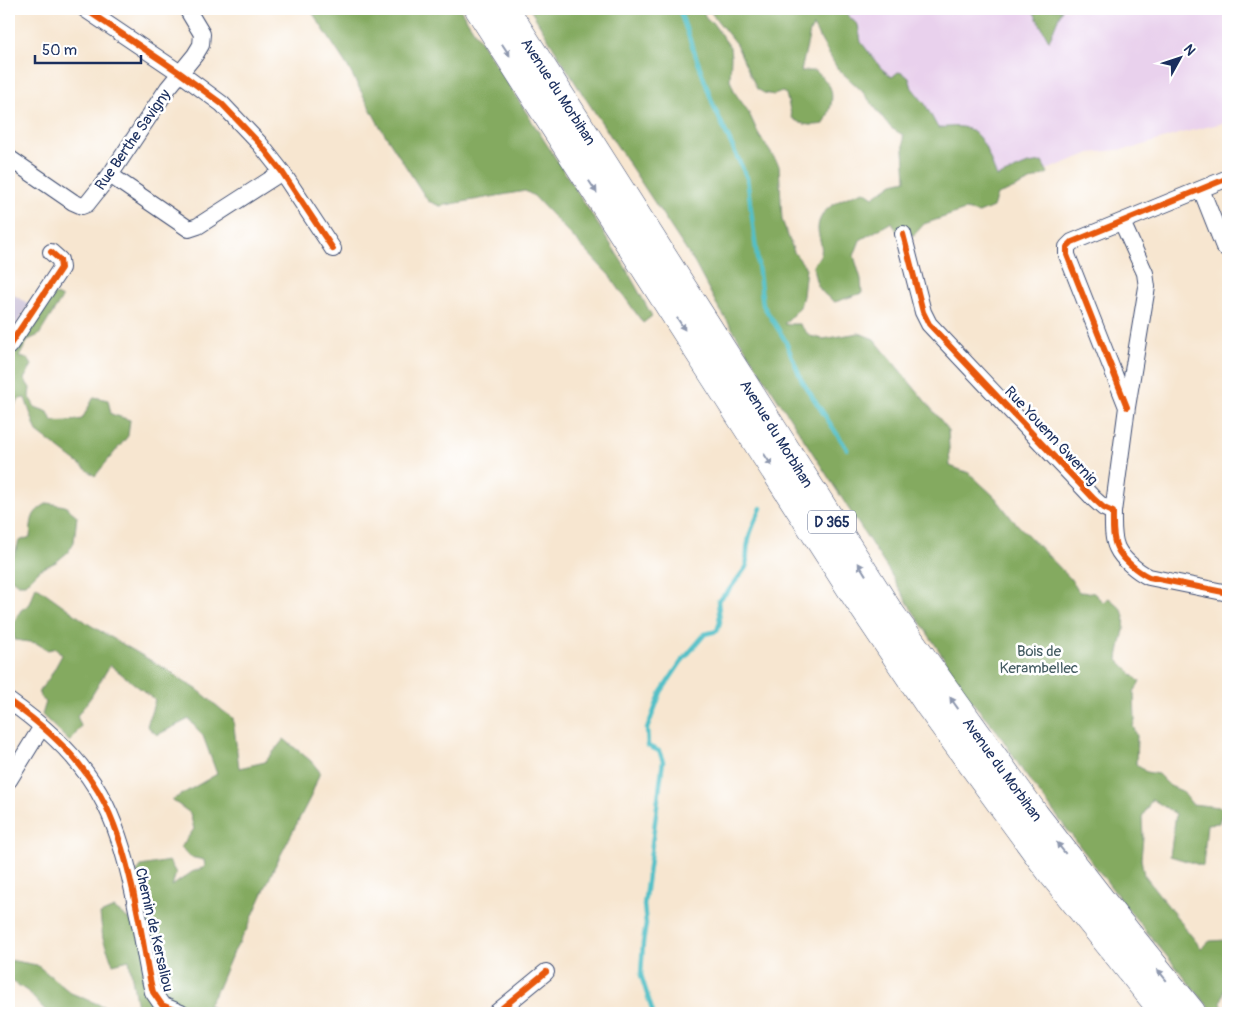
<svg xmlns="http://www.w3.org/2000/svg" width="1237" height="1022" font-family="Pangolin,sans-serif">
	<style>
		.built { fill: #e9d1ed }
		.industrial { fill: #c9bfd7 }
		.forest { fill: #84aa60; stroke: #506c5f }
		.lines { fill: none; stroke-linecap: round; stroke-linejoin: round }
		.stream { stroke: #52c0c7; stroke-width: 4.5 }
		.minor-casing { stroke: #3c4a6f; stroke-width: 18 }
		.trunk-casing { stroke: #3c4a6f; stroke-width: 29 }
		.minor { stroke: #fff; stroke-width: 16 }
		.trunk { stroke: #fff; stroke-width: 28 }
		.cycleway-casing { stroke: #fff; stroke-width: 9 }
		.cycleway { stroke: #e8590c; stroke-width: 6 }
		.oneway { fill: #8d97ae }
		.labels { text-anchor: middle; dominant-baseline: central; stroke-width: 5; stroke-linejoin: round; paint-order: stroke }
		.shield { fill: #fff; stroke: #5f6d8e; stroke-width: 1 }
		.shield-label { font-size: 14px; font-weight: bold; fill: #1b2f5e }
		.street-label { font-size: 15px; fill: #1b2f5e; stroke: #fff }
		.park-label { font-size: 15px; fill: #445c62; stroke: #fff }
	</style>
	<rect width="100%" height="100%" fill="#fff"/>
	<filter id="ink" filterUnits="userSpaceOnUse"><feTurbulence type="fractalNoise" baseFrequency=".02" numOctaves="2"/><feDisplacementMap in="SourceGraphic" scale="10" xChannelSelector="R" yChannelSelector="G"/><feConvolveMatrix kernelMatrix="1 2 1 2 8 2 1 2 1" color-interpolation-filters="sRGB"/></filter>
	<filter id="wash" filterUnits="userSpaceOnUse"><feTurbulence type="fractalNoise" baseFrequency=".0096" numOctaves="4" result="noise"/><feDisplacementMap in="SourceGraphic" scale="20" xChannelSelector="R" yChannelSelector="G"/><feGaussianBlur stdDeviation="1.12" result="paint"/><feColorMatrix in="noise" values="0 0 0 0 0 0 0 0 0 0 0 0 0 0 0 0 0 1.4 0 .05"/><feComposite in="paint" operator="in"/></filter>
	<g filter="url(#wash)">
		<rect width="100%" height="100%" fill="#f7e6d0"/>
		<path class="built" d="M 822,9 L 1228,9 L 1228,122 L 1181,133 L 1134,148 L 1090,153 L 995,190 Z"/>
		<path class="industrial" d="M 9,292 L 29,304 L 9,335 Z"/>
		<path class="forest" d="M 310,9 L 460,9 L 624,265 L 652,316 L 643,323 L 609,275 L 534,196 L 525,191 L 440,206 L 428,201 L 379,125 L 348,67 Z
			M 530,9 L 702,9 L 707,20 L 712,22 L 730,47 L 731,57 L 730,80 L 735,93 L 748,111 L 759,135 L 779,165 L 782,220 L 794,252 L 806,268 L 803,296 L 800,307 L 784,324 L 799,324 L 810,336 L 823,339 L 859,333 L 874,339 L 948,429 L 950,466 L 969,473 L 995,497 L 1012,519 L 1070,578 L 1079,592 L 1094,593 L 1103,602 L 1109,598 C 1112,601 1118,605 1121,609 C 1130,622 1119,644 1118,660 L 1140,682 L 1134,692 L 1135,720 L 1133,726 L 1137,736 L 1136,764 L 1146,772 L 1158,774 L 1170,786 L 1182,791 L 1192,804 L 1228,808 L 1228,817 L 1221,816 L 1219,823 L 1207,824 L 1203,866 L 1170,856 L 1176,814 L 1152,799 L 1142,817 L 1143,837 L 1141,859 L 1144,875 L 1201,948 L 1210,941 L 1226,940 L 1228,934 L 1228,978 L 1221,1002 L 1224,1012 L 1212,1011 L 1127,908 L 1024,773 L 998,732 L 961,689 L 942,655 L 912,610 L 889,571 L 717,305 L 694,262 L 578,87 Z
			M 711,9 L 841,9 L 858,25 L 861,42 L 881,68 L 892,77 L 898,72 L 903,73 L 909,78 L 912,88 L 925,104 L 938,128 C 948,127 960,125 969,129 C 986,138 990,161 997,177 L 1028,164 L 1042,162 L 1048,173 L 1006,192 L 997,195 L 993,207 L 979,213 L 965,210 L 924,224 L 914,235 L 898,233 L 892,222 L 860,240 L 854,256 L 861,279 L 862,293 L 835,302 C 818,291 816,285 813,266 C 815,262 820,257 821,253 C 823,246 818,236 818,229 C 818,206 847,197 864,191 L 873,197 L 893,183 L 906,180 L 903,135 L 891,128 L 861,90 L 837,68 L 813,26 L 810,32 L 801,71 L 816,71 C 820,76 827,81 830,87 C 835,98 829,114 824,124 C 811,126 803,126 792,118 L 786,94 L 782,92 L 774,95 L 764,93 L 757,89 L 736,44 L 712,14 Z
			M 1032,9 L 1062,9 L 1049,41 Z
			M 52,293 L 62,298 L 39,335 L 28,340 L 19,357 L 28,359 L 32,365 L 24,379 L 30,388 L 29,397 L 35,407 L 48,412 L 52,421 C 61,422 73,421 82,419 L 94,397 L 108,400 L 111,414 L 130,420 L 128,436 L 95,476 L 37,432 L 25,398 L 19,399 L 9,414 L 9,353 Z
			M 48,503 L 65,506 L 77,516 L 74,542 L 68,552 L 56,562 L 41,569 L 25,584 L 18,584 L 9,577 L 9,551 L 14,556 L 19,541 L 30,537 C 32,518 30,513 48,503 Z
			M 36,586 L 90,625 L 174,674 C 181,682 190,684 198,690 C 210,699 220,710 233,718 L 239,768 L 265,762 L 284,739 L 311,761 L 320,772 L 311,796 L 274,868 L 247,929 L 231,957 L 218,988 L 208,1005 L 220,1013 L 138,1013 L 129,960 L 113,964 L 103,939 L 100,914 L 114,908 L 133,922 L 147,927 C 152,910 142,889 137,872 L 141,866 L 169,861 L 176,873 L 172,886 L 192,872 L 205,867 L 204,860 L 190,857 L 181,847 L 194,829 L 190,813 L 172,800 L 217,774 L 203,736 L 189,719 L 157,735 L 147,726 L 155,700 L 110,665 L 91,697 L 77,716 L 81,726 L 70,742 L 42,715 L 46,702 L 40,697 L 39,691 L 50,677 L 62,655 L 56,648 L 48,650 L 36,643 L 15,640 L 11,627 L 21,610 L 30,604 Z
			M 9,960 L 37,965 L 71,993 L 110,1009 L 123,1012 L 136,1013 L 48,1013 L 27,991 L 9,979 Z"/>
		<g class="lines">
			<path class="stream" d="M 679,9 L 714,107 L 747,178 L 763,305 L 785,340 L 802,381 L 847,449
				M 653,1013 L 641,975 L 643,943 L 646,924 L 644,905 L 663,761 L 659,751 L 648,746 L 647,729 L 661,692 L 681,662 L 705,634 L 717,631 L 720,622 L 718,601 L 729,590 L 747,566 C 745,542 751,529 761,508"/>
		</g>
	</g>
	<g filter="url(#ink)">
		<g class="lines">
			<g class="minor-casing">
				<path id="minor" d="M 85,9 L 180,73 L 222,104 L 260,144 L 282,172 L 333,249
					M 9,158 L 73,202 L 82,206 L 87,204 L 110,175 L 168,88 L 195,55 L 201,45 L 202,34 L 187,9
					M 110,175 L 189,229 L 198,226 L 282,172
					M 1201,189 L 1224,247
					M 903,234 L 923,312 L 929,324 L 1094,499 L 1104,508 L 1113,512 C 1113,523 1112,538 1117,548 C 1122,559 1138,572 1149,577 L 1228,593
					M 9,346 L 61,268 L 60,260 L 51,252
					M 1127,407 L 1067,255 L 1067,247 L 1072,242 L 1228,178
					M 1113,512 L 1127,407 L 1147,287 L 1145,273 L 1122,222
					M 9,701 C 46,727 85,763 105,804 C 121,836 130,874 137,910 C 143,937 146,965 153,992 L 162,1005 L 181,1013
					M 9,780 L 41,728
					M 496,1013 L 546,972"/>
			</g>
			<g class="trunk-casing">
				<path id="trunk" d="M 479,9 L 851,589 L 929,705 L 1051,872 L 1165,1013
					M 505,9 L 888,610 L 1035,815 L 1115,918 L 1192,1013"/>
			</g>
			<use href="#minor" class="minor"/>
			<use href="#trunk" class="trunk"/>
			<g class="cycleway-casing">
				<path id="cycleway" d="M 85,9 L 180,73 L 222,104 L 260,144 L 282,172 L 333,249
					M 903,234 L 923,312 L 929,324 L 1094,499 L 1104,508 L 1113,512 C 1113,523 1112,538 1117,548 C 1122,559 1138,572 1149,577 L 1228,593
					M 9,346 L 61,268 L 60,260 L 51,252
					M 1127,407 L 1067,255 L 1067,247 L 1072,242 L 1228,178
					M 9,701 C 46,727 85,763 105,804 C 121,836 130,874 137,910 C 143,937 146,965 153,992 L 162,1005 L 181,1013
					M 496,1013 L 546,972"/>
			</g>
			<use href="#cycleway" class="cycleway"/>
		</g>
		<defs><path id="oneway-solid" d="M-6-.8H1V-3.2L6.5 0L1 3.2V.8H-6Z" transform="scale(1.25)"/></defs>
		<g class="oneway">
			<use href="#oneway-solid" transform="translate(506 50) rotate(57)"/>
			<use href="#oneway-solid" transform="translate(593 187) rotate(57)"/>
			<use href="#oneway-solid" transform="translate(681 324) rotate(57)"/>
			<use href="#oneway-solid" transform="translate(768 460) rotate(57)"/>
			<use href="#oneway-solid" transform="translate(862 569) rotate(-122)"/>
			<use href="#oneway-solid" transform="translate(954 703) rotate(-125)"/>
			<use href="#oneway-solid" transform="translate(1061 848) rotate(-128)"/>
			<use href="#oneway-solid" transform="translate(1162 975) rotate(-129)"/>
		</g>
	</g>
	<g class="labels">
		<rect class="shield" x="808" y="510.5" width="48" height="23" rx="4"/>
		<g class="shield-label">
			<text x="832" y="522">D 365</text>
		</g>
		<g class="street-label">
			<text transform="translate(558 92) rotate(57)">Avenue du Morbihan</text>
			<text transform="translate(133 140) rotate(-55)">Rue Berthe Savigny</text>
			<text transform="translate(776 434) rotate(58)">Avenue du Morbihan</text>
			<text transform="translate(1051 436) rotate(47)">Rue Youenn Gwernig</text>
			<text transform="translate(1002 770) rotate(54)">Avenue du Morbihan</text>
			<text transform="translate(154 930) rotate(77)">Chemin de Kersaliou</text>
		</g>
		<g class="park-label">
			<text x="1039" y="651">Bois de<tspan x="1039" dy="17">Kerambellec</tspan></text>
		</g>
	</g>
	<rect width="1237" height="1022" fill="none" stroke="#fff" stroke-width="30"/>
	<g transform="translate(1180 58) rotate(50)" stroke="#ffffff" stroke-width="4" paint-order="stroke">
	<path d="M0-4L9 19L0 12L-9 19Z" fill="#1b2f5e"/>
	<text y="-8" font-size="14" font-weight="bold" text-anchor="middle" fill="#1b2f5e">N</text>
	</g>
	<path d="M35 55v8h106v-8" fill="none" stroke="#1b2f5e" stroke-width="2.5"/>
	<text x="42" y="55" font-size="15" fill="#1b2f5e" stroke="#ffffff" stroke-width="4" paint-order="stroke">50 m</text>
</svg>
